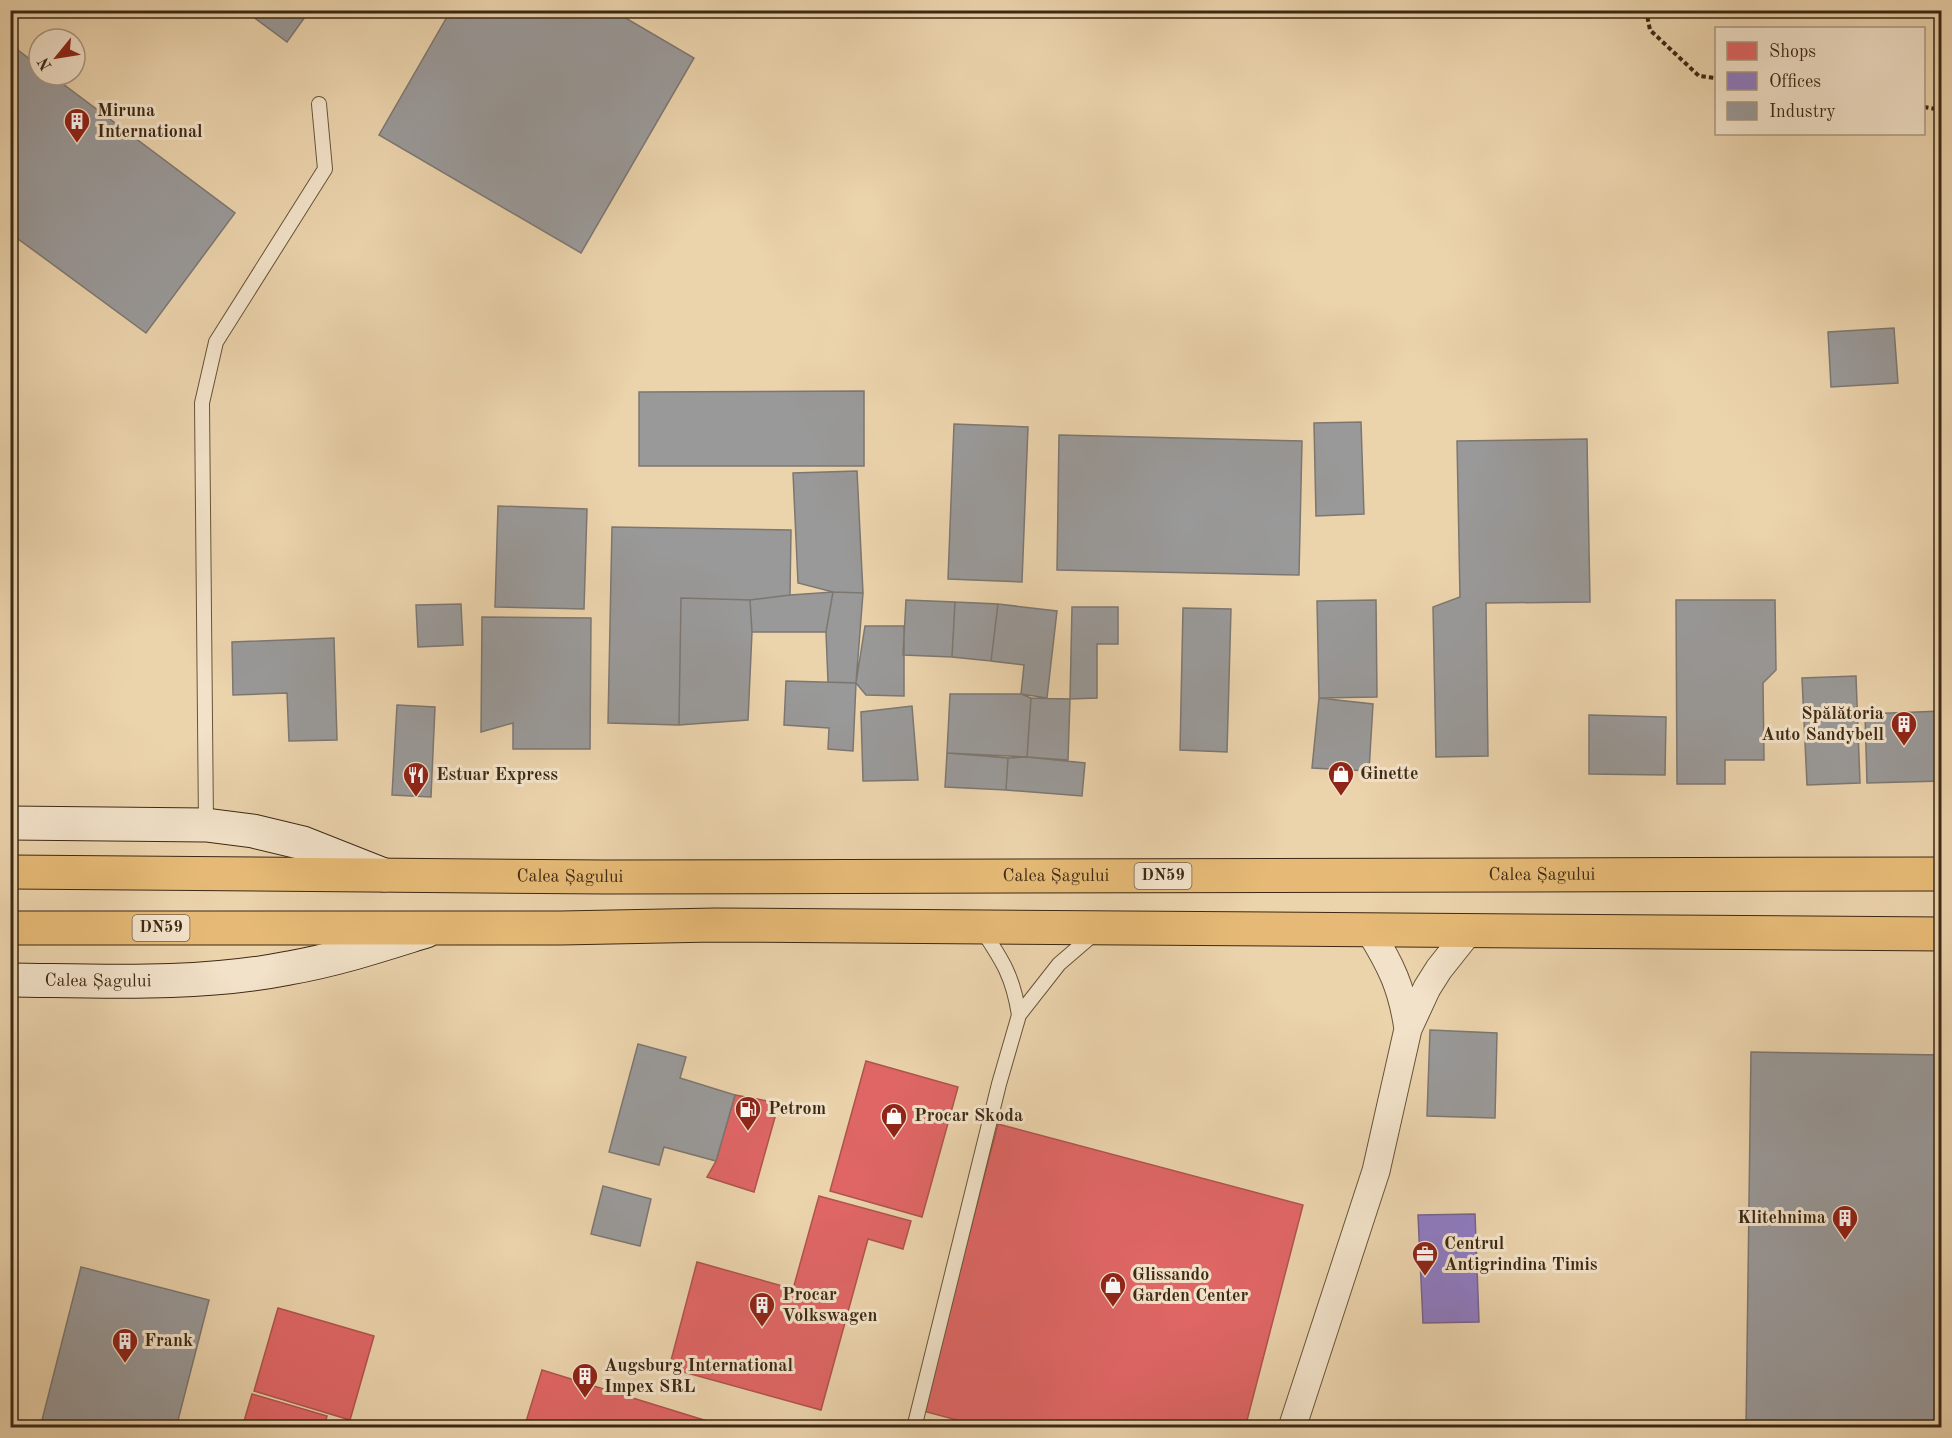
<svg xmlns="http://www.w3.org/2000/svg" width="1952" height="1438" font-family="'Old Standard TT',serif">
	<style>
		.shops { fill: #e06666; stroke: #af544d; stroke-width: 1.5 }
		.offices { fill: #8e7cc3; stroke: #76638e; stroke-width: 1.5 }
		.industry { fill: #999; stroke: #7d7771; stroke-width: 1.5 }
		.lines { fill: none; stroke-linecap: round; stroke-linejoin: round }
		.lane-casing { stroke: #685439; stroke-width: 16 }
		.street-casing { stroke: #685439; stroke-width: 29 }
		.secondary-casing { stroke: #3d2913; stroke-width: 35 }
		.primary-casing { stroke: #3d2913; stroke-width: 35 }
		.path { stroke: #3d2913; stroke-width: 4; stroke-dasharray: 4.5 3; stroke-linecap: butt }
		.lane { stroke: #f2e2c9; stroke-width: 14 }
		.street { stroke: #f2e2c9; stroke-width: 27 }
		.secondary { stroke: #f2e2c9; stroke-width: 33 }
		.primary { stroke: #e6ba76; stroke-width: 33 }
		.labels { text-anchor: middle; dominant-baseline: central; stroke-width: 6; stroke-linejoin: round; paint-order: stroke }
		.shield { fill: #f2e2c9; stroke: #73604a; stroke-width: 1.5 }
		.shield-label { font-size: 16px; font-weight: bold; fill: #3d2913 }
		.poi-label { font-size: 18px; font-weight: bold; fill: #3d2913; stroke: #f2e2c9; text-anchor: start }
		.street-label { font-size: 18px; fill: #3d2913; stroke: #f2e2c9 }
	</style>
	<rect width="100%" height="100%" fill="#ebd3ac"/>
	<filter id="stains"><feTurbulence type="fractalNoise" baseFrequency=".00333" numOctaves="4"/><feColorMatrix values="0 0 0 0 .2 0 0 0 0 .09 0 0 0 0 .02 0 0 0 .5 -.17"/></filter>
	<radialGradient id="worn" r=".72"><stop offset=".6" stop-color="#630" stop-opacity="0"/><stop offset="1" stop-color="#630" stop-opacity=".3"/></radialGradient>
	<path class="shops" d="M 866,1061 L 958,1087 L 922,1217 L 830,1191 Z
		M 735,1095 L 779,1103 L 754,1192 L 707,1177 L 716,1161 Z
		M 998,1124 L 1303,1205 L 1245,1428 L 987,1428 L 923,1411 Z
		M 819,1196 L 911,1221 L 903,1249 L 868,1239 L 821,1410 L 669,1368 L 697,1262 L 793,1289 Z
		M 278,1308 L 374,1336 L 350,1420 L 254,1391 Z
		M 542,1370 L 730,1428 L 524,1428 Z
		M 252,1394 L 327,1416 L 324,1428 L 242,1428 Z"/>
	<path class="offices" d="M 1475,1214 L 1479,1322 L 1423,1323 L 1418,1215 Z"/>
	<path class="industry" d="M 244,10 L 310,10 L 287,42 Z
		M 451,10 L 612,10 L 694,58 L 581,253 L 379,135 Z
		M 10,44 L 39,66 L 39,75 L 51,75 L 235,213 L 146,333 L 10,233 Z
		M 1894,328 L 1898,383 L 1831,387 L 1828,332 Z
		M 864,391 L 864,466 L 639,466 L 639,392 Z
		M 1361,422 L 1364,514 L 1316,516 L 1314,423 Z
		M 954,424 L 1028,427 L 1022,582 L 948,579 Z
		M 1059,435 L 1302,441 L 1299,575 L 1057,570 Z
		M 1587,439 L 1590,602 L 1486,603 L 1488,756 L 1436,757 L 1433,607 L 1460,597 L 1457,441 Z
		M 857,471 L 863,593 L 833,592 L 798,583 L 793,473 Z
		M 498,506 L 587,509 L 584,609 L 495,607 Z
		M 612,527 L 791,530 L 790,595 L 750,600 L 681,598 L 679,725 L 608,723 Z
		M 833,592 L 826,632 L 752,632 L 750,600 L 790,595 Z
		M 833,592 L 863,593 L 856,683 L 828,682 L 826,632 Z
		M 681,598 L 750,600 L 752,632 L 748,720 L 679,725 Z
		M 906,600 L 955,602 L 952,657 L 903,655 Z
		M 1376,600 L 1377,697 L 1319,698 L 1317,601 Z
		M 1676,600 L 1775,600 L 1776,670 L 1763,683 L 1764,760 L 1725,760 L 1725,784 L 1677,784 Z
		M 955,602 L 998,604 L 991,661 L 952,657 Z
		M 461,604 L 463,645 L 418,647 L 416,605 Z
		M 998,604 L 1057,611 L 1047,698 L 1021,694 L 1024,665 L 991,661 Z
		M 1072,607 L 1118,607 L 1118,644 L 1097,644 L 1097,698 L 1070,699 Z
		M 1183,608 L 1231,609 L 1227,752 L 1180,750 Z
		M 482,617 L 591,618 L 590,749 L 513,749 L 513,723 L 481,732 Z
		M 865,626 L 904,626 L 904,696 L 866,695 L 856,683 Z
		M 334,638 L 337,740 L 289,741 L 287,693 L 233,695 L 232,642 Z
		M 1856,676 L 1860,783 L 1807,785 L 1802,678 Z
		M 786,681 L 856,683 L 853,751 L 828,749 L 829,728 L 784,725 Z
		M 950,694 L 1021,694 L 1031,698 L 1027,757 L 947,753 Z
		M 1031,698 L 1070,699 L 1068,760 L 1027,757 Z
		M 1319,698 L 1373,704 L 1369,771 L 1312,768 Z
		M 397,705 L 435,707 L 431,797 L 392,795 Z
		M 912,706 L 918,780 L 863,781 L 861,712 Z
		M 1942,711 L 1942,781 L 1867,783 L 1865,714 Z
		M 1589,715 L 1666,717 L 1665,775 L 1589,774 Z
		M 947,753 L 1008,758 L 1006,790 L 945,787 Z
		M 1027,757 L 1085,763 L 1082,796 L 1006,790 L 1008,758 Z
		M 1430,1030 L 1497,1033 L 1495,1118 L 1427,1116 Z
		M 638,1044 L 686,1057 L 680,1078 L 735,1095 L 716,1161 L 664,1147 L 659,1165 L 609,1152 Z
		M 1751,1052 L 1942,1055 L 1942,1428 L 1746,1428 Z
		M 603,1186 L 651,1199 L 640,1246 L 591,1234 Z
		M 81,1267 L 209,1300 L 176,1428 L 40,1428 Z"/>
	<g class="lines">
		<g class="lane-casing">
			<path id="lane" d="M 206,825 L 202,403 L 216,342 L 325,169 L 319,104
				M 982,930 C 1003,961 1013,977 1019,1015
				M 914,1428 L 999,1084 L 1019,1015 L 1059,964 L 1095,933"/>
		</g>
		<g class="street-casing">
			<path id="street" d="M 1369,930 C 1391,965 1402,988 1408,1029
				M 1292,1428 L 1376,1171 L 1408,1029 L 1427,988 L 1439,969 L 1470,930"/>
		</g>
		<g class="secondary-casing">
			<g id="secondary">
				<path d="M 10,823 L 206,825 L 253,831 L 303,843 L 384,875"/>
				<path id="s1" d="M 10,980 C 103,981 198,986 289,968 C 336,960 381,945 426,931"/>
			</g>
		</g>
		<g class="primary-casing">
			<g id="primary">
				<path id="s2" d="M 10,872 L 605,877 L 1942,874"/>
				<path d="M 10,928 L 561,928 L 715,925 L 1942,934"/>
			</g>
		</g>
		<path class="path" d="M 1646,10 L 1650,30 L 1699,76 L 1716,78
			M 1924,107 L 1942,110"/>
		<use href="#lane" class="lane"/>
		<use href="#street" class="street"/>
		<use href="#secondary" class="secondary"/>
		<use href="#primary" class="primary"/>
	</g>
	<defs>
		<g id="building-pin" transform="scale(1.35)"><path d="M0 17L-7.5 6A9.5 9.5 0 1 1 7.5 6Z" fill="#8f2418" stroke="#f2e2c9"/><path d="M-4-6H4V6H1V3H-1V6H-4ZM-2.5-4.3h1.7v1.8h-1.7ZM.8-4.3h1.7v1.8H.8ZM-2.5-1h1.7V.8h-1.7ZM.8-1h1.7V.8H.8Z" fill="#fff"/></g>
		<g id="shop-pin" transform="scale(1.35)"><path d="M0 17L-7.5 6A9.5 9.5 0 1 1 7.5 6Z" fill="#8f2418" stroke="#f2e2c9"/><path d="M-5-2.5h2.3a2.7 3.5 0 0 1 5.4 0H5L5.5 6h-11ZM-1.5-2.5h3a1.5 2.3 0 0 0-3 0Z" fill="#fff"/></g>
		<g id="restaurant-pin" transform="scale(1.35)"><path d="M0 17L-7.5 6A9.5 9.5 0 1 1 7.5 6Z" fill="#8f2418" stroke="#f2e2c9"/><path d="M-5-6h1v4h1v-4h1v4h1v-4h1v5L-1.5 .5V6h-2V.5L-5-1ZM5-6V6H3V1.5H1.5Q1.5-4 5-6Z" fill="#fff"/></g>
		<g id="fuel-pin" transform="scale(1.35)"><path d="M0 17L-7.5 6A9.5 9.5 0 1 1 7.5 6Z" fill="#8f2418" stroke="#f2e2c9"/><path d="M-5.5-6h7V0h2V4h1.3V-2.5L3-4.5l.8-.8L6-3V5H2.5V1h-1V6h-7ZM-4.2-4.7v3.2H.2V-4.7Z" fill="#fff"/></g>
		<g id="office-pin" transform="scale(1.35)"><path d="M0 17L-7.5 6A9.5 9.5 0 1 1 7.5 6Z" fill="#8f2418" stroke="#f2e2c9"/><path d="M-6-3h4V-5.5h4V-3h4V5H-6ZM-1-4.5V-3h2v-1.5ZM-6 0V1H6V0Z" fill="#fff"/></g>
	</defs>
	<g fill-rule="evenodd">
		<use href="#building-pin" x="77" y="121"/>
		<use href="#building-pin" x="1904" y="724"/>
		<use href="#shop-pin" x="1341" y="774"/>
		<use href="#restaurant-pin" x="416" y="775"/>
		<use href="#fuel-pin" x="748" y="1109"/>
		<use href="#shop-pin" x="894" y="1116"/>
		<use href="#building-pin" x="1845" y="1218"/>
		<use href="#office-pin" x="1425" y="1254"/>
		<use href="#shop-pin" x="1113" y="1285"/>
		<use href="#building-pin" x="762" y="1305"/>
		<use href="#building-pin" x="125" y="1341"/>
		<use href="#building-pin" x="585" y="1376"/>
	</g>
	<g class="labels">
		<g class="shield">
			<rect x="1134.5" y="863" width="57" height="26" rx="4.5"/>
			<rect x="132.5" y="915" width="57" height="26" rx="4.5"/>
		</g>
		<g class="shield-label">
			<text x="1163" y="876">DN59</text>
			<text x="161" y="928">DN59</text>
		</g>
		<g class="poi-label">
			<text x="97" y="111">Miruna<tspan x="97" dy="21">International</tspan></text>
			<text x="1884" y="714" text-anchor="end">Spălătoria<tspan x="1884" dy="21">Auto Sandybell</tspan></text>
			<text x="1360" y="774">Ginette</text>
			<text x="436" y="775">Estuar Express</text>
			<text x="768" y="1109">Petrom</text>
			<text x="914" y="1116">Procar Skoda</text>
			<text x="1826" y="1218" text-anchor="end">Klitehnima</text>
			<text x="1444" y="1244">Centrul<tspan x="1444" dy="21">Antigrindina Timis</tspan></text>
			<text x="1132" y="1275">Glissando<tspan x="1132" dy="21">Garden Center</tspan></text>
			<text x="782" y="1295">Procar<tspan x="782" dy="21">Volkswagen</tspan></text>
			<text x="144" y="1341">Frank</text>
			<text x="604" y="1366">Augsburg International<tspan x="604" dy="21">Impex SRL</tspan></text>
		</g>
		<g class="street-label">
			<text stroke="none"><textPath href="#s2" startOffset="1532">Calea Șagului</textPath></text>
			<text stroke="none"><textPath href="#s2" startOffset="1046">Calea Șagului</textPath></text>
			<text stroke="none"><textPath href="#s2" startOffset="560">Calea Șagului</textPath></text>
			<text stroke="none"><textPath href="#s1" startOffset="88">Calea Șagului</textPath></text>
		</g>
	</g>
	<rect width="1952" height="1438" fill="none" stroke="#ebd3ac" stroke-width="36"/>
	<rect x="12" y="12" width="1928" height="1414" fill="none" stroke="#3d2913" stroke-width="3"/>
	<rect x="18" y="18" width="1916" height="1402" fill="none" stroke="#3d2913" stroke-width="1.5"/>
	<rect x="1715" y="27" width="210" height="108" fill="#f2e2c9" stroke="#aa9880" stroke-width="1.5"/>
	<rect x="1727" y="42" width="30" height="18" fill="#e06666" stroke="#aa9880" stroke-width="1.5"/>
	<text x="1769" y="57" font-size="18" fill="#3d2913">Shops</text>
	<rect x="1727" y="72" width="30" height="18" fill="#8e7cc3" stroke="#aa9880" stroke-width="1.5"/>
	<text x="1769" y="87" font-size="18" fill="#3d2913">Offices</text>
	<rect x="1727" y="102" width="30" height="18" fill="#999999" stroke="#aa9880" stroke-width="1.5"/>
	<text x="1769" y="117" font-size="18" fill="#3d2913">Industry</text>
	<g transform="translate(57 57) rotate(240)"><circle r="28" fill="#f2e2c9" stroke="#aa9880" stroke-width="1.5"/>
	<path d="M0-4.5L10 22L0 15L-10 22Z" fill="#8f2418"/>
	<text y="-9" font-size="16" font-weight="bold" text-anchor="middle" fill="#3d2913">N</text>
	</g>
	<rect width="100%" height="100%" filter="url(#stains)"/>
	<rect width="100%" height="100%" fill="url(#worn)"/>
</svg>
